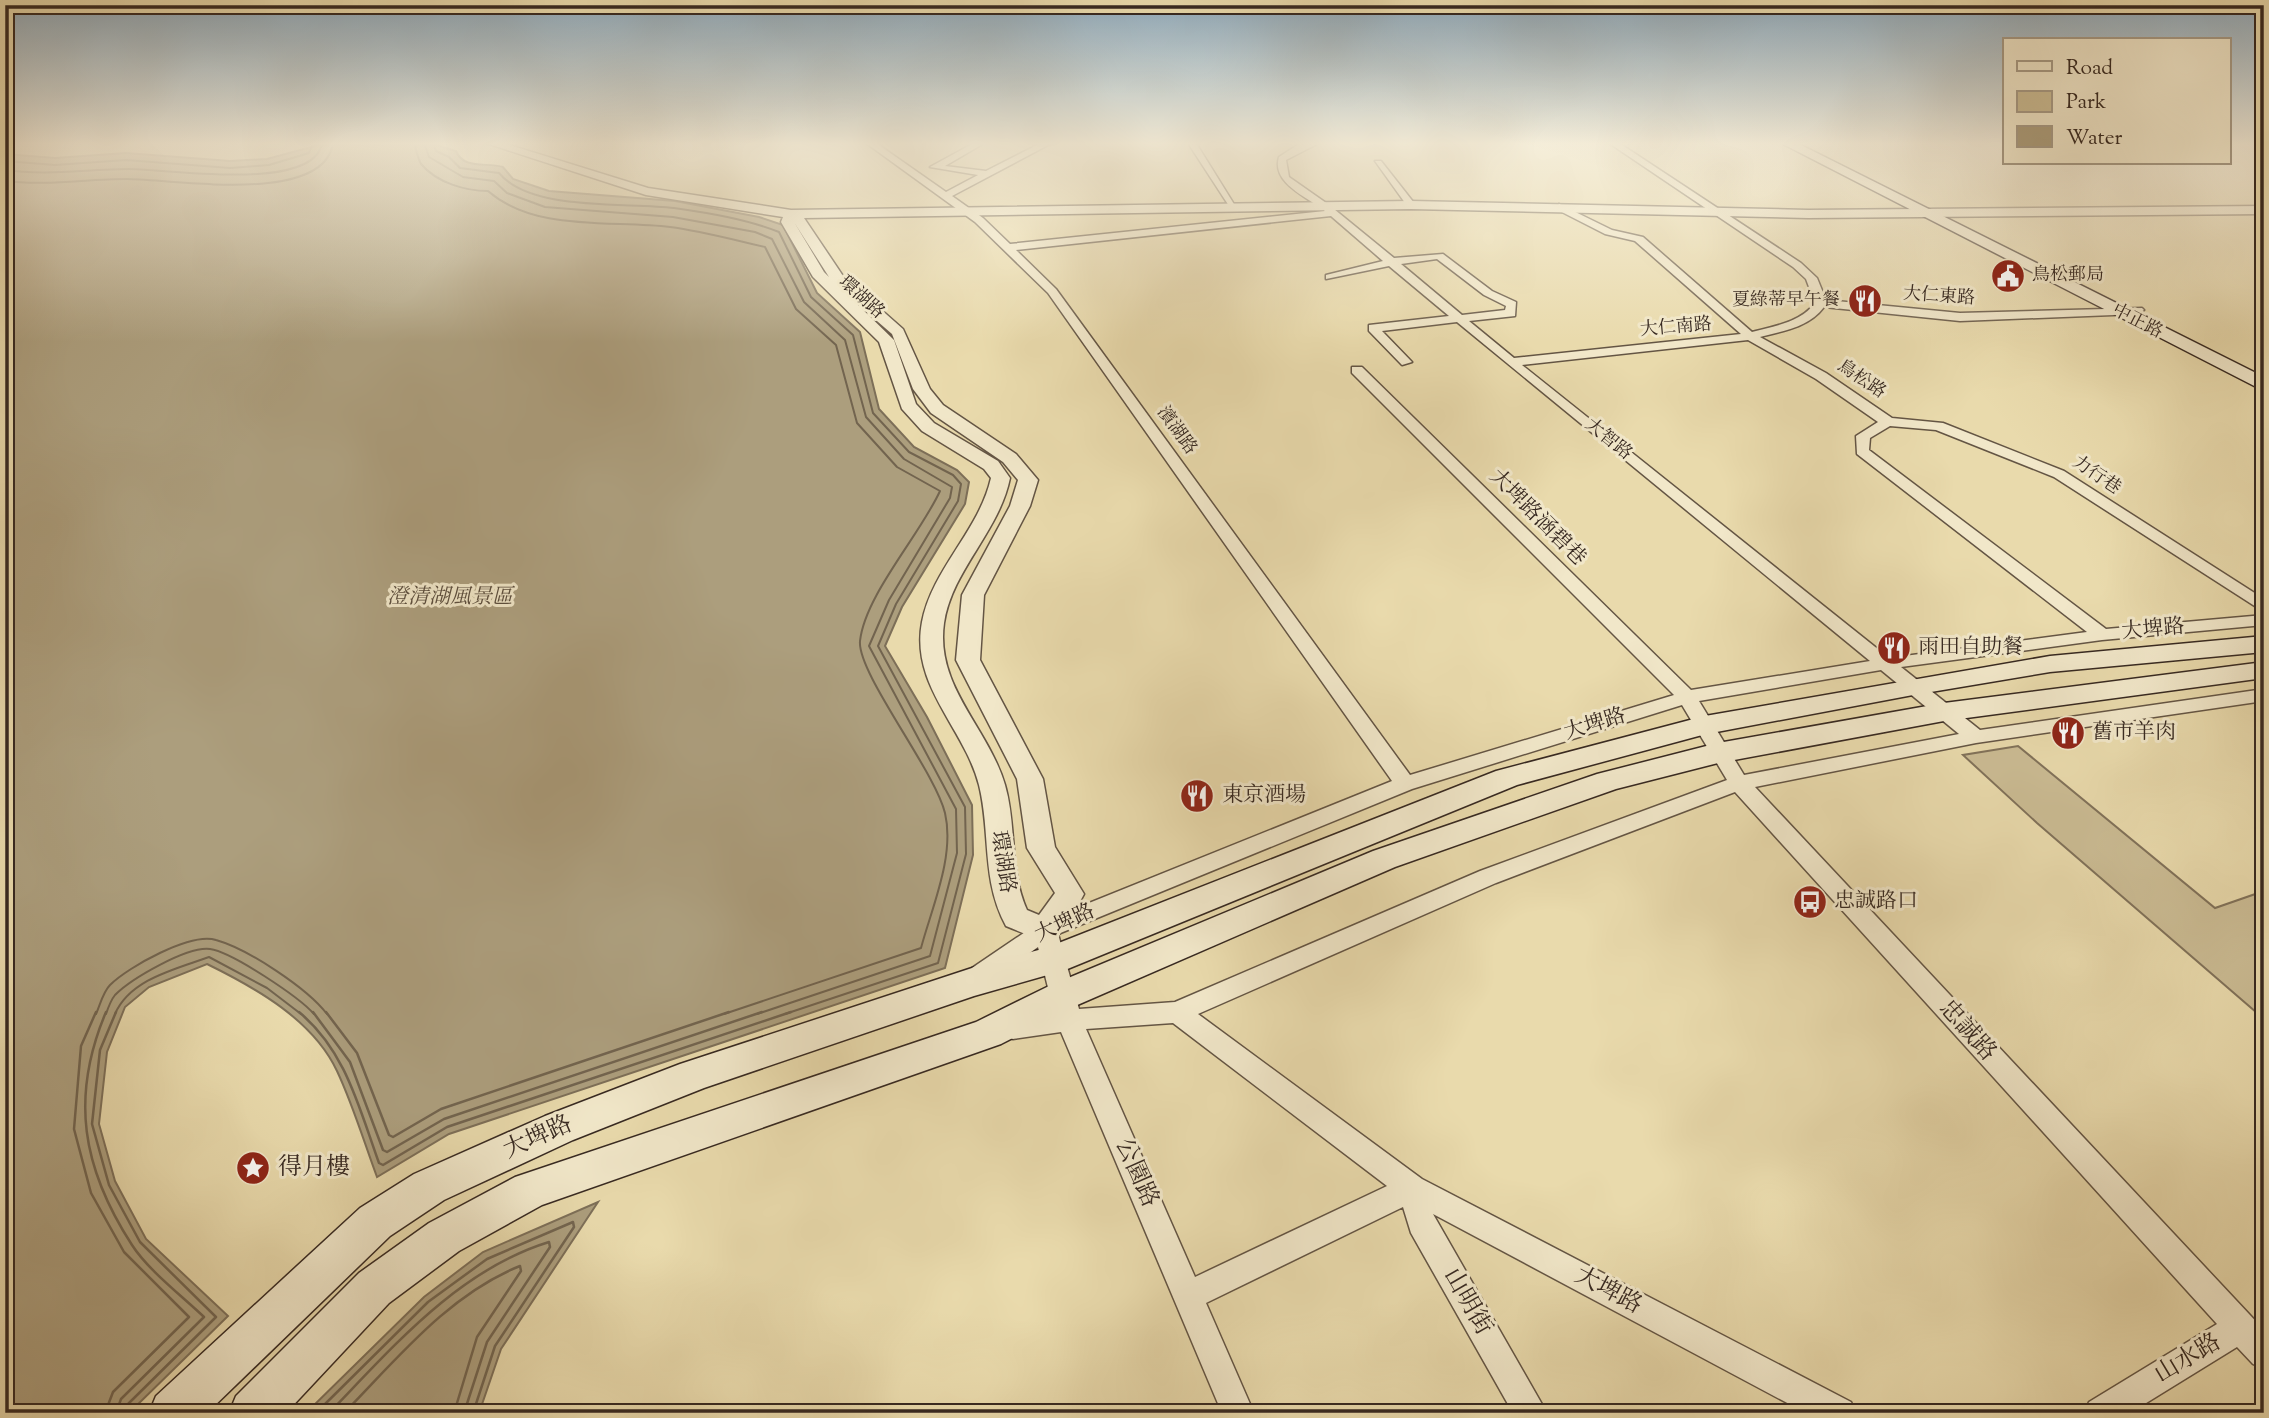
<svg xmlns="http://www.w3.org/2000/svg" width="2269" height="1418" font-family="'Sorts Mill Goudy','Noto Serif TC',serif">
	<style>
		.green { fill: #cbbc94; stroke: #81725a; stroke-width: 2 }
		.water { fill: #ac9e7d; stroke: #7d6f58; stroke-width: 2 }
		.lines { fill: none; stroke-linecap: round; stroke-linejoin: round }
		.shore-far1 { stroke: #72644f; stroke-width: 2 }
		.shore { stroke: #72644f; stroke-width: 2.5 }
		.minor-casing { stroke: #645544; stroke-width: 3 }
		.tertiary-casing { stroke: #645544; stroke-width: 3 }
		.secondary-casing { stroke: #372921; stroke-width: 3 }
		.minor { fill: #f1e7c9; fill-rule: evenodd }
		.tertiary { fill: #f1e7c9; fill-rule: evenodd }
		.secondary { fill: #f1e7c9; fill-rule: evenodd }
		.labels { text-anchor: middle; dominant-baseline: central; stroke-width: 6; stroke-linejoin: round; paint-order: stroke }
		.far-poi-label { font-size: 18px; fill: #372921; stroke: #f1e7c9; text-anchor: start }
		.far-street-label { font-size: 18px; fill: #372921; stroke: #f1e7c9 }
		.street-label { font-size: 21px; fill: #372921; stroke: #f1e7c9 }
		.park-label { font-size: 21px; font-style: italic; fill: #5c4e3e; stroke: #f1e7c9 }
		.poi-label { font-size: 21px; fill: #372921; stroke: #f1e7c9; text-anchor: start }
		.near-street-label { font-size: 24px; fill: #372921; stroke: #f1e7c9 }
		.near-poi-label { font-size: 24px; fill: #372921; stroke: #f1e7c9; text-anchor: start }
	</style>
	<rect width="100%" height="100%" fill="#e9daac"/>
	<filter id="stains"><feTurbulence type="fractalNoise" baseFrequency=".00286" numOctaves="4"/><feColorMatrix values="0 0 0 0 .2 0 0 0 0 .09 0 0 0 0 .02 0 0 0 .5 -.17"/></filter>
	<radialGradient id="worn" r=".72"><stop offset=".6" stop-color="#630" stop-opacity="0"/><stop offset="1" stop-color="#630" stop-opacity=".3"/></radialGradient>
	<path class="green" d="M 2018,746 L 2215,908 L 2264,891 L 2264,1019 L 2037,823 L 1963,755 Z"/>
	<path class="water" d="M 326,143 L 430,143 L 456,151 C 464,170 486,162 503,167 L 513,179 L 549,191 L 675,201 L 759,217 L 783,225 L 817,293 L 860,332 L 879,409 L 914,447 L 957,470 L 969,482 L 965,504 L 902,607 L 885,646 L 927,717 L 972,805 L 973,855 L 945,968 L 449,1134 L 377,1177 C 364,1142 353,1105 337,1071 C 313,1020 256,988 207,964 L 149,987 L 125,1007 L 107,1052 L 99,1124 L 115,1181 L 146,1239 L 228,1316 L 129,1413 L 5,1413 L 5,154 L 55,158 L 126,153 L 230,161 L 267,159 Z
		M 598,1202 L 501,1349 L 479,1413 L 306,1413 L 424,1297 L 483,1252 Z"/>
	<g class="lines">
		<path class="shore-far1" d="M 414,143 C 416,149 418,159 421,164 C 437,183 466,191 488,191 C 535,232 611,220 670,227 C 702,231 734,240 765,247 L 796,309 L 836,345 L 857,423 L 897,467 L 940,491 C 920,535 865,595 860,641 C 857,673 935,771 945,813 C 955,856 932,907 921,948 L 724,1014
			M 424,143 L 429,157 L 463,177 L 494,181 L 507,193 L 545,207 L 673,217 L 755,232 L 772,239 L 804,302 L 845,340 L 866,417 L 904,459 L 952,487 L 950,498 L 889,600 L 869,646 L 956,809 L 957,853 L 930,956 L 757,1014
			M 433,143 L 436,151 L 449,157 L 460,168 L 499,173 C 531,212 626,202 674,208 C 709,213 746,219 779,232 L 811,297 L 853,335 L 873,413 L 909,452 L 953,475 L 961,484 L 958,501 L 896,604 L 878,646 L 965,807 L 966,854 L 938,963 L 785,1014
			M 5,161 L 55,165 L 126,160 L 230,168 L 269,165 L 309,153 L 313,143
			M 5,170 C 47,176 87,169 129,169 C 166,169 314,193 322,143
			M 5,181 C 46,186 86,179 127,179 C 171,179 324,206 333,143
			M 96,1014 C 100,1005 103,992 110,985 C 128,967 191,932 216,940 C 248,949 307,988 327,1014
			M 106,1014 C 108,1008 111,1000 115,995 C 131,979 187,946 210,949 C 232,952 299,997 314,1014
			M 115,1014 C 130,979 176,969 209,957 L 267,988 L 301,1014"/>
		<path class="shore" d="M 96,1012 L 81,1046 L 74,1129 L 91,1193 L 124,1252 L 189,1317 L 113,1392 L 105,1413
			M 106,1012 C 70,1097 82,1168 132,1245 C 148,1270 182,1296 204,1317 L 121,1399 L 116,1413
			M 116,1012 L 100,1050 L 92,1124 L 109,1185 L 140,1242 L 216,1317 L 127,1405 L 125,1413
			M 299,1012 C 346,1051 359,1108 379,1163 L 383,1165 L 447,1127 L 791,1012
			M 313,1012 L 350,1062 L 383,1150 L 387,1152 L 444,1119 L 762,1012
			M 326,1012 L 357,1053 L 389,1135 L 393,1137 L 441,1109 L 729,1012
			M 316,1413 L 428,1302 L 487,1259 L 573,1222 L 574,1227 L 495,1346 L 473,1413
			M 329,1413 C 393,1347 458,1270 549,1242 L 550,1247 L 487,1342 L 464,1413
			M 344,1413 C 396,1360 449,1294 520,1266 L 521,1271 L 477,1337 L 454,1413"/>
		<g class="minor-casing">
			<path id="minor" d="M 866,143 L 876,143 L 946,192 L 978,175 L 930,167 L 974,143 L 981,145 L 945,166 L 986,171 L 1041,143 L 1052,143 L 952,196 L 983,218 L 1010,244 L 1325,211 C 1307,197 1271,183 1279,157 L 1299,144 L 1319,143 L 1286,160 L 1289,177 L 1329,205 L 1394,258 L 1443,254 L 1492,291 L 1516,302 L 1515,316 L 1469,321 L 1514,358 L 1741,334 L 1635,241 L 1605,234 L 1556,209 L 1559,204 L 1612,230 L 1643,237 L 1752,332 C 1775,326 1801,322 1815,303 L 1806,279 L 1793,267 L 1609,143 L 1619,143 L 1801,263 L 1817,278 L 1826,300 L 1960,313 L 2142,308 L 2144,310 L 2138,314 L 1960,321 L 1824,307 C 1809,327 1784,331 1760,337 L 1826,373 L 1892,418 L 1943,423 L 2064,471 L 2264,599 L 2264,612 L 2054,477 L 1936,430 L 1890,426 L 1870,438 L 1869,450 L 2106,629 L 2264,615 L 2264,625 L 2102,640 L 1901,667 L 1980,730 L 2264,689 L 2264,701 L 1976,743 L 1755,787 L 2264,1330 L 2264,1369 L 2253,1364 L 2237,1347 L 2130,1413 L 2084,1413 L 2089,1402 L 2217,1324 L 1735,792 L 1496,883 L 1198,1014 L 1422,1179 L 1851,1402 L 1856,1413 L 1806,1413 L 1433,1214 L 1547,1413 L 1513,1413 L 1411,1233 L 1403,1207 L 1206,1303 L 1254,1413 L 1222,1413 L 1061,1032 L 1013,1039 L 1004,1036 L 1000,1029 L 1004,1022 L 1054,1012 L 1038,947 L 990,982 L 981,985 L 972,982 L 969,975 L 972,968 L 1037,924 L 1392,781 L 1048,293 L 975,222 ZM 1331,216 L 1383,261 L 1326,275 L 1326,279 L 1389,266 L 1449,316 L 1369,325 L 1369,331 L 1402,365 L 1412,362 L 1382,331 L 1457,322 L 1870,661 L 1691,690 L 1362,367 L 1352,367 L 1352,373 L 1674,695 L 1410,775 L 1056,289 L 1016,250 ZM 1437,259 L 1484,295 L 1506,306 L 1505,310 L 1462,315 L 1401,264 ZM 1748,340 L 1816,379 L 1878,422 L 1856,436 L 1857,454 L 2087,632 L 1889,658 L 1522,365 ZM 1881,670 L 1959,734 L 1744,775 L 1699,701 ZM 1682,705 L 1727,780 L 1480,871 L 1175,1002 L 1079,1009 L 1058,934 L 1412,789 ZM 1173,1023 L 1387,1186 L 1195,1277 L 1086,1029 Z
				M 1188,143 L 1196,143 L 1237,209 L 1231,209 Z
				M 1375,161 L 1381,161 L 1414,203 L 1414,207 L 1408,207 Z"/>
		</g>
		<g class="tertiary-casing">
			<path id="tertiary" d="M 486,143 L 503,143 L 648,188 L 791,210 L 1411,201 L 1808,210 L 2264,206 L 2264,214 L 1808,218 L 1411,209 L 804,218 L 843,276 L 903,329 L 930,389 L 943,405 L 1016,454 L 1038,480 L 1030,506 L 984,595 L 980,660 L 1043,779 L 1055,847 L 1084,894 C 1057,944 1058,948 1006,926 C 981,880 991,833 979,785 C 964,727 910,686 922,622 C 932,569 979,531 991,478 L 984,469 L 922,431 L 902,409 L 879,342 L 813,277 L 781,222 L 783,217 L 646,195 ZM 794,222 L 829,277 L 824,272 ZM 855,302 L 892,334 L 913,389 L 931,413 L 1003,462 L 1018,480 L 1010,506 L 962,595 L 956,660 L 1017,779 L 1027,848 L 1055,893 L 1039,915 L 1027,910 C 1009,870 1017,826 1005,785 C 988,727 935,687 944,623 C 952,570 999,532 1010,478 L 998,461 L 934,423 L 916,404 L 894,340 Z"/>
		</g>
		<g class="secondary-casing">
			<path id="secondary" d="M 1781,143 L 1797,143 L 2264,377 L 2264,391 Z
				M 2264,636 L 2264,652 L 2050,672 L 1913,695 L 1706,734 L 1517,785 L 1065,970 L 974,996 L 704,1088 L 573,1140 L 444,1200 L 390,1236 L 207,1413 L 149,1413 L 156,1396 L 360,1208 L 414,1174 L 545,1116 L 680,1064 L 972,968 L 1046,948 L 1496,771 L 1705,716 L 2050,656 Z
				M 2264,662 L 2264,678 L 1944,721 L 1718,763 L 1616,789 L 1395,867 L 1075,1006 L 1001,1044 L 542,1205 L 459,1251 L 389,1303 L 286,1413 L 229,1413 L 236,1396 L 359,1273 L 429,1223 L 515,1177 L 976,1022 L 1049,986 L 1373,851 L 1597,774 L 1718,743 L 1944,703 Z"/>
		</g>
		<use href="#minor" class="minor"/>
		<use href="#tertiary" class="tertiary"/>
		<use href="#secondary" class="secondary"/>
	</g>
	<linearGradient id="sky" x2="0" y2="1"><stop stop-color="#90abbd"/><stop offset="0.42" stop-color="#f5eeda"/><stop offset="1" stop-color="#f5eeda" stop-opacity="0"/></linearGradient>
	<rect width="2269" height="342" fill="url(#sky)"/>
	<defs>
		<g id="civic-disc" transform="scale(1.75)"><circle r="9.5" fill="#8f2418" stroke="#f1e7c9"/><path d="M-.6-6.5H3V-4.5H.6V-3L4-1V1h2V6H-6V1h2V-1L-.6-3ZM-1.2 2.5V6h2.4V2.5Z" fill="#fff"/></g>
		<g id="restaurant-disc" transform="scale(1.75)"><circle r="9.5" fill="#8f2418" stroke="#f1e7c9"/><path d="M-5-6h1v4h1v-4h1v4h1v-4h1v5L-1.5 .5V6h-2V.5L-5-1ZM5-6V6H3V1.5H1.5Q1.5-4 5-6Z" fill="#fff"/></g>
		<g id="bus-disc" transform="scale(1.75)"><circle r="9.5" fill="#8f2418" stroke="#f1e7c9"/><path d="M-5-6H5V4H4V6H2V4H-2V6H-4V4H-5ZM-3.5-4V0h7V-4ZM-3.5 1.2v1.5H-2V1.2ZM2 1.2v1.5H3.5V1.2Z" fill="#fff"/></g>
		<g id="sight-disc" transform="scale(1.75)"><circle r="9.5" fill="#8f2418" stroke="#f1e7c9"/><path d="M0-6L1.8-2.2L6-1.7L2.9 1.2L3.7 5.4L0 3.3L-3.7 5.4L-2.9 1.2L-6-1.7L-1.8-2.2Z" fill="#fff"/></g>
	</defs>
	<g fill-rule="evenodd">
		<use href="#civic-disc" x="2008" y="276"/>
		<use href="#restaurant-disc" x="1865" y="301"/>
		<use href="#restaurant-disc" x="1894" y="648"/>
		<use href="#restaurant-disc" x="2068" y="733"/>
		<use href="#restaurant-disc" x="1197" y="796"/>
		<use href="#bus-disc" x="1810" y="902"/>
		<use href="#sight-disc" x="253" y="1168"/>
	</g>
	<g class="labels">
		<g class="far-poi-label">
			<text x="2032" y="276">鳥松郵局</text>
			<text x="1840" y="301" text-anchor="end">夏綠蒂早午餐</text>
		</g>
		<g class="far-street-label">
			<text transform="translate(1939 297) rotate(4)">大仁東路</text>
			<text transform="translate(861 298) rotate(42)">環湖路</text>
			<text transform="translate(2137 322) rotate(27)">中正路</text>
			<text transform="translate(1676 328) rotate(-5)">大仁南路</text>
			<text transform="translate(1861 380) rotate(34)">鳥松路</text>
			<text transform="translate(1176 431) rotate(54)">濱湖路</text>
			<text transform="translate(1608 440) rotate(39)">大智路</text>
			<text transform="translate(2096 476) rotate(34)">力行巷</text>
		</g>
		<g class="street-label">
			<text transform="translate(1537 518) rotate(45)">大埤路涵碧巷</text>
			<text transform="translate(2153 630) rotate(-5)">大埤路</text>
			<text transform="translate(1595 725) rotate(-17)">大埤路</text>
			<text transform="translate(1002 862) rotate(81)">環湖路</text>
			<text transform="translate(1065 924) rotate(-25)">大埤路</text>
		</g>
		<g class="park-label">
			<text x="450" y="598">澄清湖風景區</text>
		</g>
		<g class="poi-label">
			<text x="1918" y="648">雨田自助餐</text>
			<text x="2092" y="733">舊市羊肉</text>
			<text x="1222" y="796">東京酒場</text>
			<text x="1834" y="902">忠誠路口</text>
		</g>
		<g class="near-street-label">
			<text transform="translate(1967 1031) rotate(48)">忠誠路</text>
			<text transform="translate(538 1138) rotate(-24)">大埤路</text>
			<text transform="translate(1136 1173) rotate(66)">公園路</text>
			<text transform="translate(1608 1291) rotate(28)">大埤路</text>
			<text transform="translate(1467 1302) rotate(60)">山明街</text>
			<text transform="translate(2188 1359) rotate(-31)">山水路</text>
		</g>
		<g class="near-poi-label">
			<text x="278" y="1168">得月樓</text>
		</g>
	</g>
	<rect width="2269" height="1418" fill="none" stroke="#e9daac" stroke-width="28"/>
	<rect x="7" y="7" width="2255" height="1404" fill="none" stroke="#372921" stroke-width="3.5"/>
	<rect x="14" y="14" width="2241" height="1390" fill="none" stroke="#372921" stroke-width="2"/>
	<rect x="2003" y="38" width="228" height="126" fill="#f1e7c9" stroke="#a79b86" stroke-width="2"/>
	<rect x="2017" y="61" width="35" height="10" fill="#f1e7c9" stroke="#a79b86" stroke-width="2"/>
	<text x="2066" y="74" font-size="21" fill="#372921">Road</text>
	<rect x="2017" y="91" width="35" height="21" fill="#cbbc94" stroke="#a79b86" stroke-width="2"/>
	<text x="2066" y="108" font-size="21" fill="#372921">Park</text>
	<rect x="2017" y="126" width="35" height="21" fill="#ac9e7d" stroke="#a79b86" stroke-width="2"/>
	<text x="2066" y="144" font-size="21" fill="#372921">Water</text>
	<rect width="100%" height="100%" filter="url(#stains)"/>
	<rect width="100%" height="100%" fill="url(#worn)"/>
</svg>
